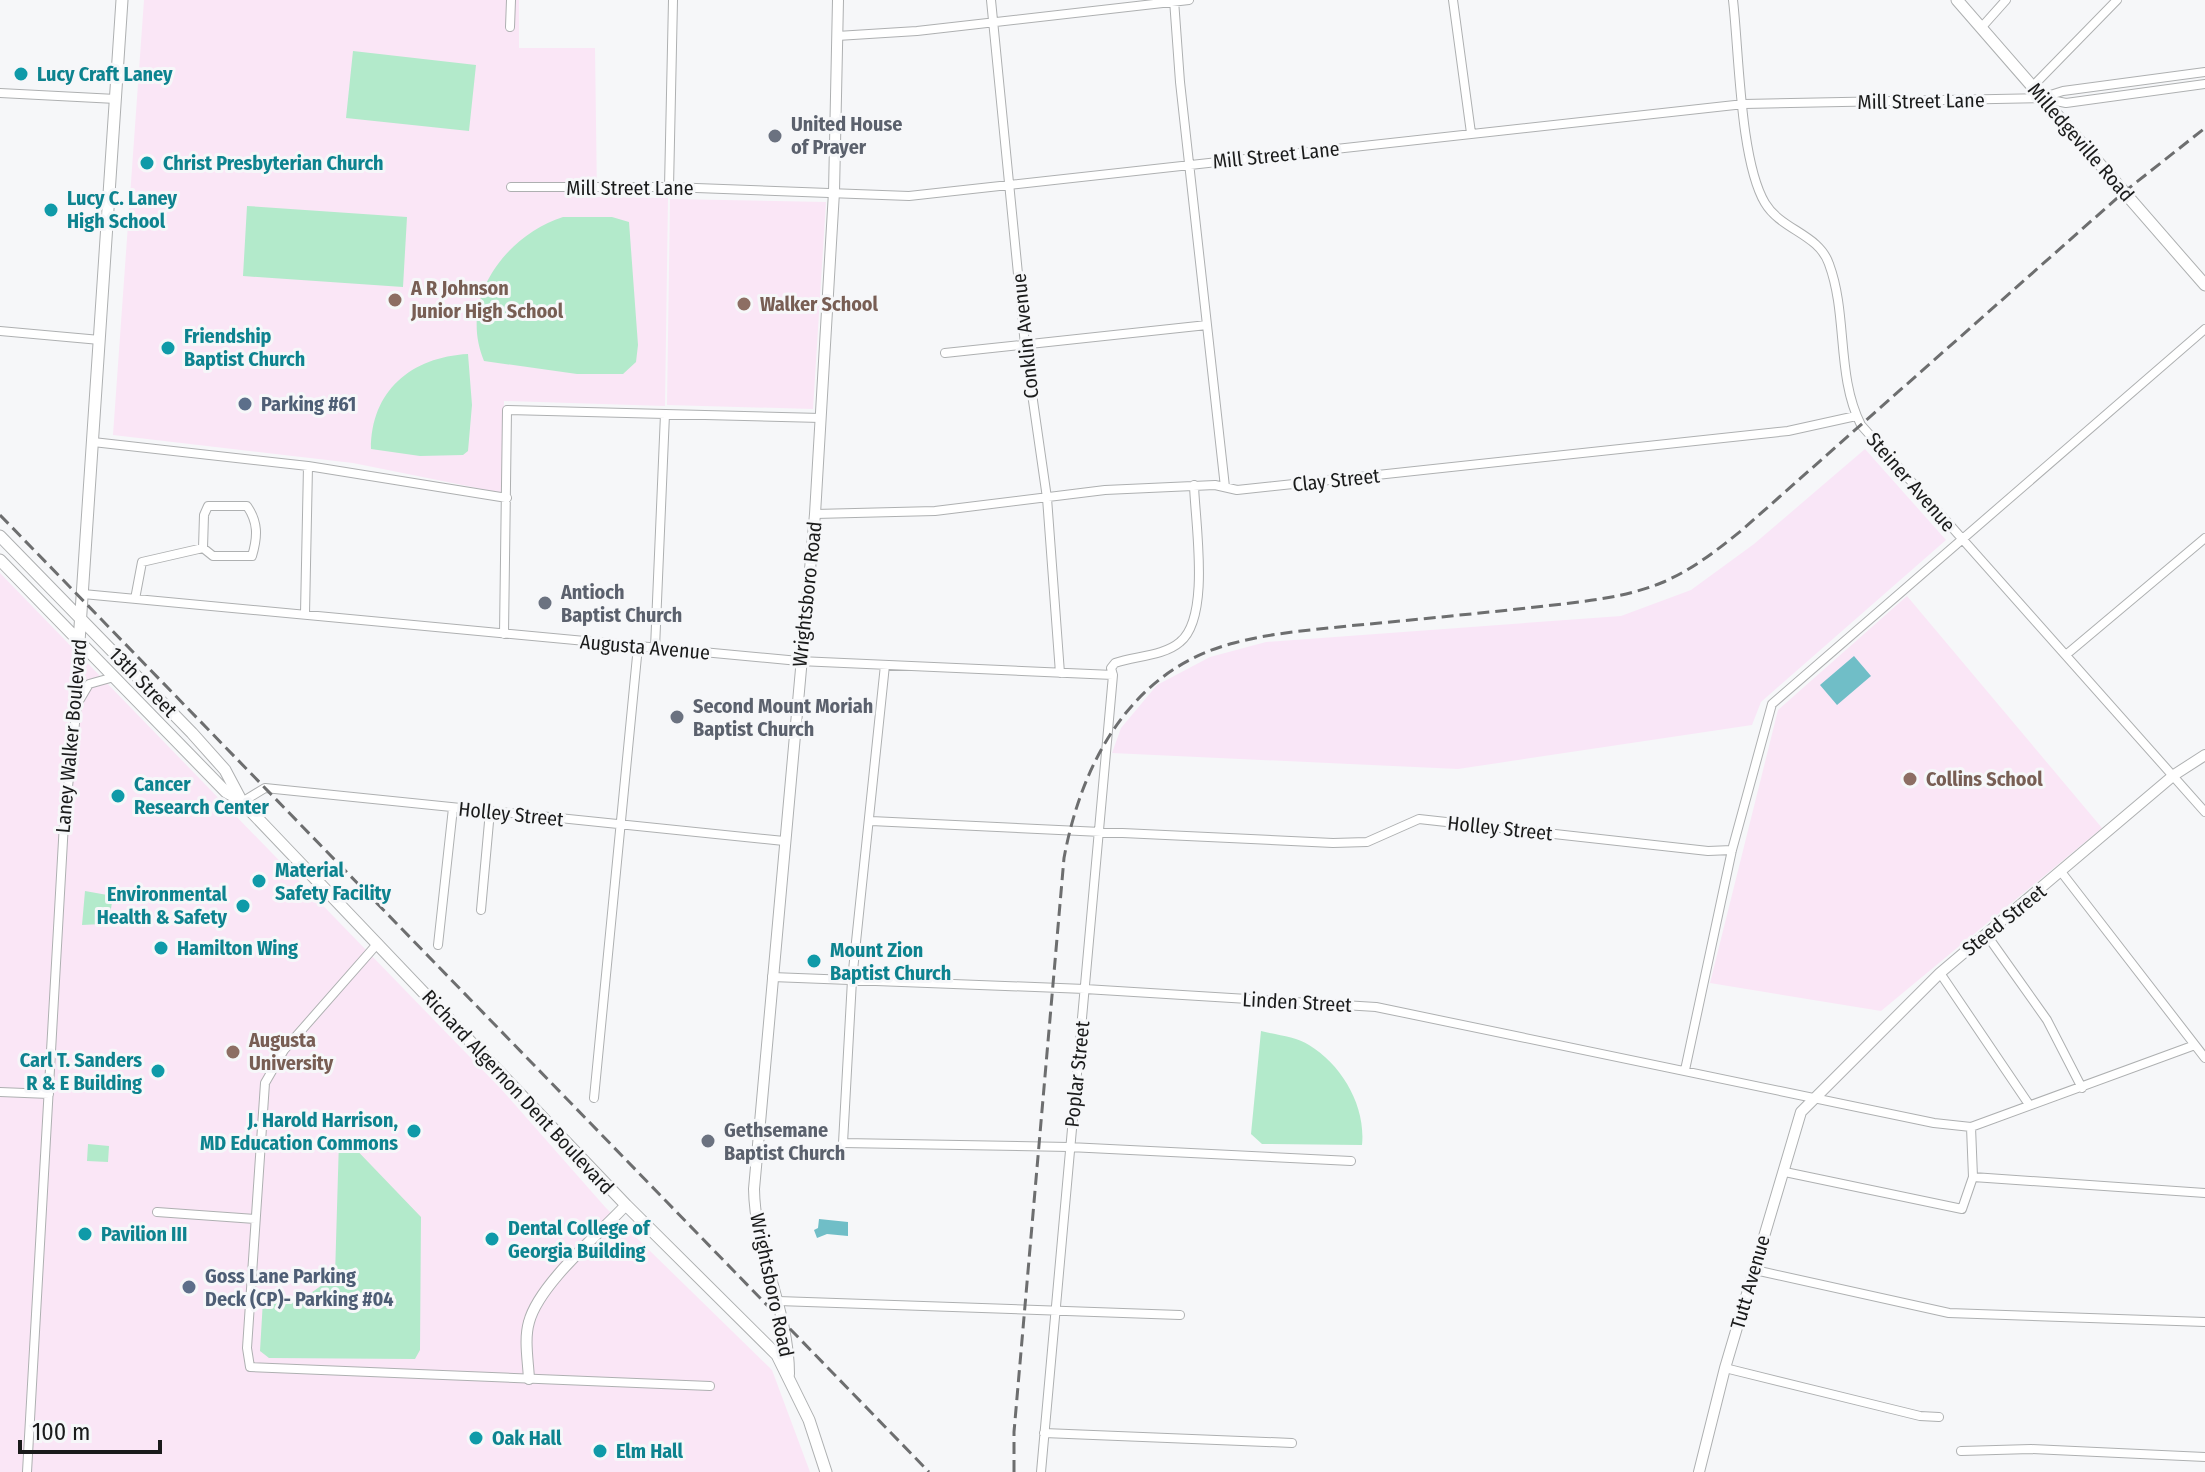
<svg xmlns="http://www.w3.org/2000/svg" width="2205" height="1472" font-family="'Fira Sans Condensed',sans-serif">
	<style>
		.industrial { fill: #f9e6f7 }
		.education { fill: #fae6f6 }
		.green { fill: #b3eacb }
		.water { fill: #70bec7 }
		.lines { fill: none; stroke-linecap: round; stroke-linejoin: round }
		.minor-casing { stroke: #aeb0b1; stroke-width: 10 }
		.tertiary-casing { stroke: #aeb0b1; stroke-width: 12 }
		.secondary-casing { stroke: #aeb0b1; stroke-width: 13 }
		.minor { stroke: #fff; stroke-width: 8 }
		.tertiary { stroke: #fff; stroke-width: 10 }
		.secondary { stroke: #fff; stroke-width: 11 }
		.rail { stroke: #6d6e6f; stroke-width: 3; stroke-dasharray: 12 6; stroke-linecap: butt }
		.culture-dot { fill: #0f9aa8; stroke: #f6f7f9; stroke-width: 3 }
		.worship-dot { fill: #6b7280; stroke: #f6f7f9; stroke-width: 3 }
		.education-dot { fill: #8d6e63; stroke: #f6f7f9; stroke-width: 3 }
		.service-dot { fill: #5c6f8a; stroke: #f6f7f9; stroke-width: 3 }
		.labels { text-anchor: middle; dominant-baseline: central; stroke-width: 6; stroke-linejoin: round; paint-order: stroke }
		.culture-label { font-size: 20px; font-weight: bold; fill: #0d838f; stroke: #f6f7f9; text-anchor: start }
		.street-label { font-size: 20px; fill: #1a1b1b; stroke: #f6f7f9 }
		.worship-label { font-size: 20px; font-weight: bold; fill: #5b616d; stroke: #f6f7f9; text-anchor: start }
		.education-label { font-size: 20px; font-weight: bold; fill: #785e54; stroke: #f6f7f9; text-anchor: start }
		.service-label { font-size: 20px; font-weight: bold; fill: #4e5e75; stroke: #f6f7f9; text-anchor: start }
	</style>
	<rect width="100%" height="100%" fill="#f6f7f9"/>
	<path class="industrial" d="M 1865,449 L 1946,540 L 1761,702 L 1752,725 L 1458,769 L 1112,753 L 1121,728 L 1157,685 L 1210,657 L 1266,642 L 1621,616 L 1691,590 L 1754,544 Z"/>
	<path class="education" d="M 144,0 L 519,0 L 519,48 L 595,48 L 597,197 L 668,198 L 665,406 L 504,401 L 502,493 L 353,463 L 113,435 Z
		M 670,199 L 826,202 L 813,409 L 667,405 Z
		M 0,573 L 502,1090 L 606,1208 L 772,1370 L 810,1472 L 0,1472 Z
		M 1907,596 L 2102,828 L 1881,1011 L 1710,983 L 1778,710 Z"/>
	<path class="green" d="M 353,51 L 476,65 L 469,131 L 346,118 Z
		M 247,206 L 407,217 L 403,287 L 243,276 Z
		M 563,217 L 612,217 L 629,222 L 638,345 L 636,362 L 623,374 L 577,374 L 484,361 C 458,299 505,236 563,217 Z
		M 468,354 L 472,405 L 468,451 L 463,455 L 420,456 L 371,449 C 371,391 411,357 468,354 Z
		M 85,891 L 113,896 L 110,915 L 102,924 L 82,925 Z
		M 1261,1031 C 1276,1035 1297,1037 1309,1045 C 1342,1065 1366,1106 1362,1145 L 1262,1144 L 1251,1134 Z
		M 339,1140 L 347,1140 L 421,1217 L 420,1350 L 415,1359 L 269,1358 L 260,1351 L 263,1300 L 298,1302 L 335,1276 Z
		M 88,1144 L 109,1146 L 108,1162 L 87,1161 Z"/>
	<path class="water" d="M 1854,656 L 1871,676 L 1837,705 L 1820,685 Z
		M 819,1219 L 848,1222 L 848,1236 L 827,1234 L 817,1238 L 814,1230 L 818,1228 Z"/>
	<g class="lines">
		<g class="minor-casing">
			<path id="minor" d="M 991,0 L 1025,345 L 1047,498 L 1060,673
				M 1174,0 L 1180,82 L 1225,487
				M 1453,0 L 1471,133
				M 1733,0 C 1739,52 1740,161 1765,203 C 1781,230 1819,234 1829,264 C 1848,315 1836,376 1861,425 L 2205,812
				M 510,27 L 511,0
				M 1981,28 L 2006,0
				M 837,36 L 917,31 L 1189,0
				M 2032,87 L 2117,0
				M 0,93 L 116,99
				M 2044,97 L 2063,91 L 2205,72
				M 511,187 L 669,187 L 909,196 L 1744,104 L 2041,98 L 2066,103 L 2205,84
				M 669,187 L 673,0
				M 0,331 L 100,340
				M 945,353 L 1207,325
				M 93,442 L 308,466 L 507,498
				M 815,514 L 935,511 L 1105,490 L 1215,485 L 1237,490 L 1788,431 L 1856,416
				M 83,594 L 799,661 L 1113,675
				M 135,599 L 142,562 L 203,548 L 213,556 L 252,556 C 258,536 258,522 247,506 L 208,506 L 204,515 L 203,548
				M 305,614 L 308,466
				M 504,634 L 507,410 L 821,418
				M 655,648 L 665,414
				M 2067,654 L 2205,538
				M 885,665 L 852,980 L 843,1143 L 1069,1147 L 1351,1161
				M 79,701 L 89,684 L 114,677
				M 242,802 L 265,788 L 784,841
				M 871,821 L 1333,843 L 1367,842 L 1419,819 L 1708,851 L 1732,850
				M 2062,873 L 2205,1058
				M 481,910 L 490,811
				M 1986,934 L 2047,1020 L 2082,1088
				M 378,943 L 284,1050 L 265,1083 L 247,1348 L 250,1367 L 710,1386
				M 438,945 L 453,808
				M 1940,973 L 2028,1103
				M 772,977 L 1085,989 L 1376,1007 L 1934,1123 L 1971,1127 L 2195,1045
				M 1685,1070 L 1732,850 L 1772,704 L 2205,329
				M 0,1092 L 49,1094
				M 594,1098 L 638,646
				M 1785,1172 L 1962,1209 L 1973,1177 L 1971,1127
				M 1973,1177 L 2205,1193
				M 157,1212 L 255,1219
				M 1755,1270 L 1949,1313 L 2205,1322
				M 778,1301 L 1180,1315
				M 1725,1368 L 1920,1416 L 1939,1417
				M 1044,1433 L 1292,1443
				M 1961,1451 L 2031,1449 L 2205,1457
				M 27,1472 L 64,823 L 77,705 L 79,642
				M 1041,1472 L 1113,675 L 1111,668 L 1115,663 C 1135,656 1164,656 1180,642 C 1211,617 1195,522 1194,485"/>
		</g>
		<g class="tertiary-casing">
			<path id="tertiary" d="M 789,1374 C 789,1310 755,1253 754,1189 L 815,514 L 834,192 L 838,0
				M 529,1379 C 528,1360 524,1339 529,1322 C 539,1284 599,1234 626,1205
				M 1699,1472 L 1725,1368 L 1801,1112 L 1940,973 L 2174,775 L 2205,755"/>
		</g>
		<g class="secondary-casing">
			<path id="secondary" d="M 1957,0 L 2205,285
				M 0,536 L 192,733 L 225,770 L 242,802 L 626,1205 L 777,1355 L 809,1420 L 826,1472
				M 0,560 L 226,792 L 242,801
				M 79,642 L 122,0"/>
		</g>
		<use href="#minor" class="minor"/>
		<use href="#tertiary" class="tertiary"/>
		<use href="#secondary" class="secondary"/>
		<path class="rail" d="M 0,515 L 929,1472
			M 1014,1472 L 1014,1432 L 1064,858 C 1082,761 1132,669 1234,643 C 1271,633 1310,630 1348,626 C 1411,620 1473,614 1536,607 C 1578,602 1621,599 1661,583 C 1692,570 1716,551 1742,530 L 2124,192 L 2205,128"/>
	</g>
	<g class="culture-dot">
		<circle cx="21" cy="74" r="8"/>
		<circle cx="147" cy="163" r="8"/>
		<circle cx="51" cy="210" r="8"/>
		<circle cx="168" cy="348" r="8"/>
		<circle cx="118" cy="796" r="8"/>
		<circle cx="259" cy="881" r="8"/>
		<circle cx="243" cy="906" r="8"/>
		<circle cx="161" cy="948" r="8"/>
		<circle cx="814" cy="961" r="8"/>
		<circle cx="158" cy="1071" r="8"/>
		<circle cx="414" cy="1131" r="8"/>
		<circle cx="85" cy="1234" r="8"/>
		<circle cx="492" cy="1239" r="8"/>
		<circle cx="476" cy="1438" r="8"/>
		<circle cx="600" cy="1451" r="8"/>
	</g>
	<g class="worship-dot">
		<circle cx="775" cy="136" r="8"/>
		<circle cx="545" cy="603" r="8"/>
		<circle cx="677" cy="717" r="8"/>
		<circle cx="708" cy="1141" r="8"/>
	</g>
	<g class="education-dot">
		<circle cx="395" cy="300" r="8"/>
		<circle cx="744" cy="304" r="8"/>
		<circle cx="1910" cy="779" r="8"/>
		<circle cx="233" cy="1052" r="8"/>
	</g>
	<g class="service-dot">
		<circle cx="245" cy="404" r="8"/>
		<circle cx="189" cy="1287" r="8"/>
	</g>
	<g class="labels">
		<g class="culture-label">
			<text x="37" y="74">Lucy Craft Laney</text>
			<text x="163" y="163">Christ Presbyterian Church</text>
			<text x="67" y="198">Lucy C. Laney<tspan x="67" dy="23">High School</tspan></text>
			<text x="184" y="336">Friendship<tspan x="184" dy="23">Baptist Church</tspan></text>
			<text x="134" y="784">Cancer<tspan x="134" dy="23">Research Center</tspan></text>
			<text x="275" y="870">Material<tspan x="275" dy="23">Safety Facility</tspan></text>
			<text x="227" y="894" text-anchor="end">Environmental<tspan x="227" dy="23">Health &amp; Safety</tspan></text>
			<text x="177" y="948">Hamilton Wing</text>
			<text x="830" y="950">Mount Zion<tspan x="830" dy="23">Baptist Church</tspan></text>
			<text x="142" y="1060" text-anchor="end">Carl T. Sanders<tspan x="142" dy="23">R &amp; E Building</tspan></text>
			<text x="398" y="1120" text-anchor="end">J. Harold Harrison,<tspan x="398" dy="23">MD Education Commons</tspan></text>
			<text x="508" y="1228">Dental College of<tspan x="508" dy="23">Georgia Building</tspan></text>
			<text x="101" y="1234">Pavilion III</text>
			<text x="492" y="1438">Oak Hall</text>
			<text x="616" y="1451">Elm Hall</text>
		</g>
		<g class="street-label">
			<text transform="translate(1921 101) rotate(-1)">Mill Street Lane</text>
			<text transform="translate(2081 142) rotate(49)">Milledgeville Road</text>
			<text transform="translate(1276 155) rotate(-6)">Mill Street Lane</text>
			<text x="630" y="188">Mill Street Lane</text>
			<text transform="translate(1025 336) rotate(-96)">Conklin Avenue</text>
			<text transform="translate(1336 480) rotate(-6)">Clay Street</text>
			<text transform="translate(1911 482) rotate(49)">Steiner Avenue</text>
			<text transform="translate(807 594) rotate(-84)">Wrightsboro Road</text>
			<text transform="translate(645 647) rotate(5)">Augusta Avenue</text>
			<text transform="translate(143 682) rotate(46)">13th Street</text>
			<text transform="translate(71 736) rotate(-85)">Laney Walker Boulevard</text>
			<text transform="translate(511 814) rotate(6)">Holley Street</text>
			<text transform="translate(1500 828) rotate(6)">Holley Street</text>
			<text transform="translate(2004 920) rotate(-39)">Steed Street</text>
			<text transform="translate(1297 1002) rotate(3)">Linden Street</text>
			<text transform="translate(1077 1074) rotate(-84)">Poplar Street</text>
			<text transform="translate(518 1092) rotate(47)">Richard Algernon Dent Boulevard</text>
			<text transform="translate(1750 1282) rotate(-74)">Tutt Avenue</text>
			<text transform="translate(772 1285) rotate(78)">Wrightsboro Road</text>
		</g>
		<g class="worship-label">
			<text x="791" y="124">United House<tspan x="791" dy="23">of Prayer</tspan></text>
			<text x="561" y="592">Antioch<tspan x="561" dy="23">Baptist Church</tspan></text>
			<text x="693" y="706">Second Mount Moriah<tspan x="693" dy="23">Baptist Church</tspan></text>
			<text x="724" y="1130">Gethsemane<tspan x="724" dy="23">Baptist Church</tspan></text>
		</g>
		<g class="education-label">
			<text x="411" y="288">A R Johnson<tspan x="411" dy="23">Junior High School</tspan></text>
			<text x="760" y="304">Walker School</text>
			<text x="1926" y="779">Collins School</text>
			<text x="249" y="1040">Augusta<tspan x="249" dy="23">University</tspan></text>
		</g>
		<g class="service-label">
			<text x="261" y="404">Parking #61</text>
			<text x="205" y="1276">Goss Lane Parking<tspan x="205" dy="23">Deck (CP)- Parking #04</tspan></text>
		</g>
	</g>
	<path d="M20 1440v12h140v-12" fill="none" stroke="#1a1b1b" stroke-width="4"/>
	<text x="32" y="1440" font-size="24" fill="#1a1b1b" stroke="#f6f7f9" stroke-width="6" paint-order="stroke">100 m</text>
</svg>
